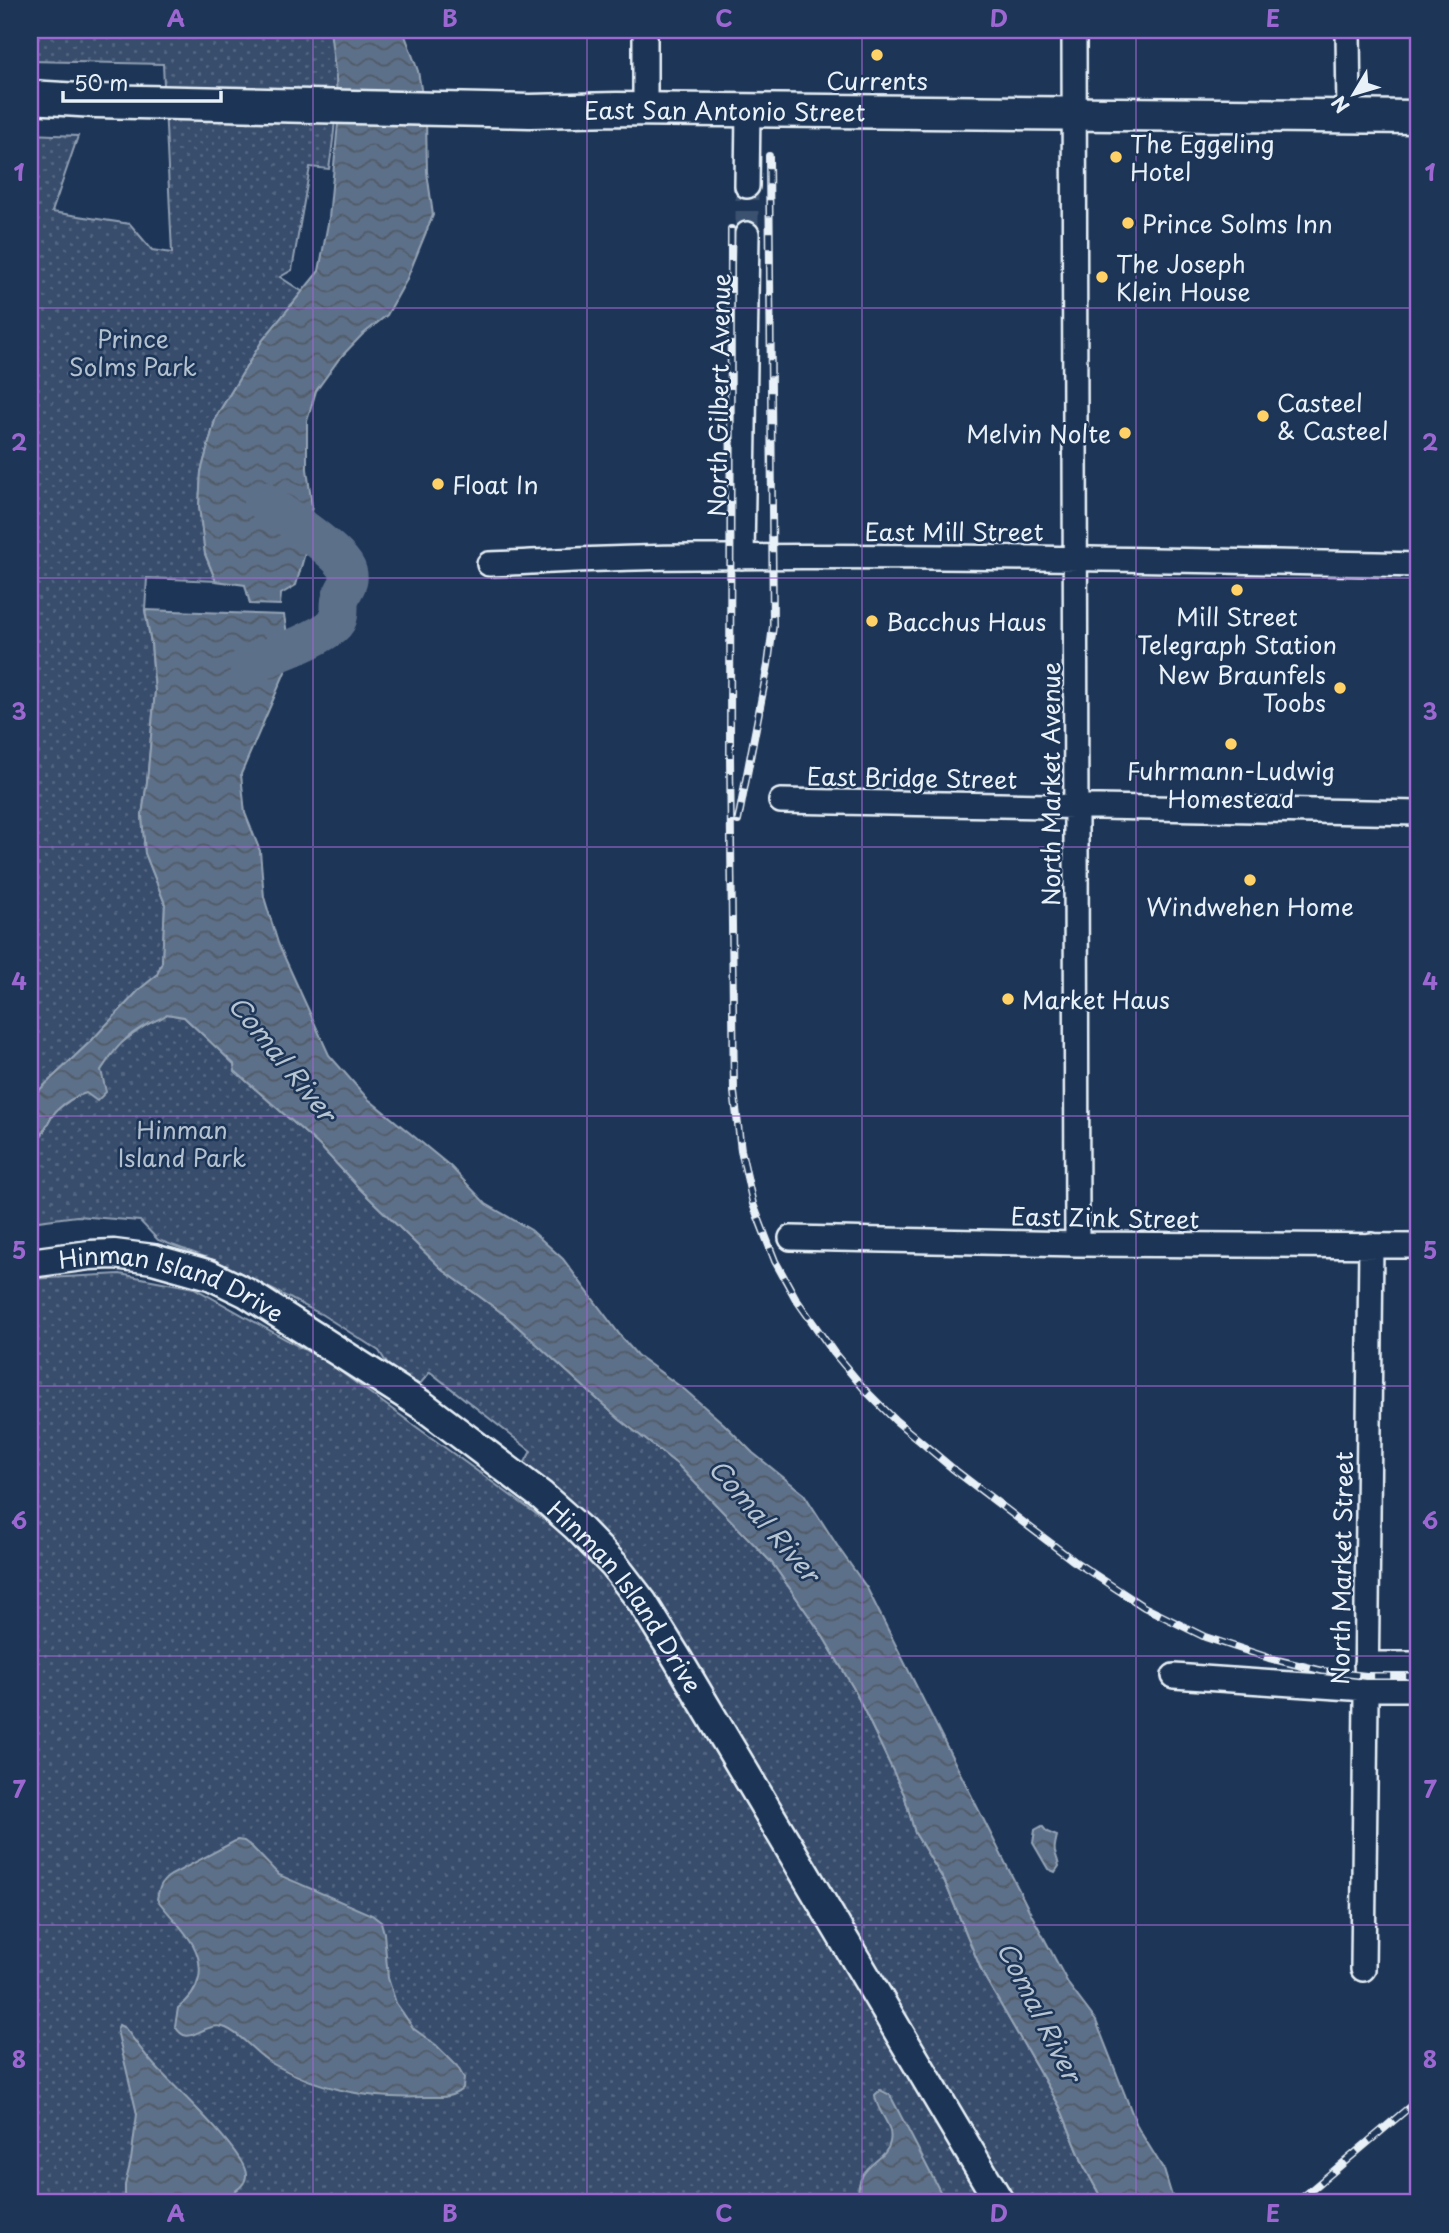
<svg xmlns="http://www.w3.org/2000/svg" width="1449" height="2233" font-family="'Playpen Sans',sans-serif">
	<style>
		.green { fill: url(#green-dots); stroke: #909fb2; stroke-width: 2 }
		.water { fill: url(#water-waves); stroke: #95a4b5; stroke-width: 2 }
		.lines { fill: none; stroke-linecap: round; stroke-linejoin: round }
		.river { stroke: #5d7089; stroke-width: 38 }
		.minor-tunnel { stroke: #3b516f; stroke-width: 23; stroke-dasharray: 23 11; stroke-linecap: butt }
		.minor-casing { stroke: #e8f1f8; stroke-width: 28 }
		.tertiary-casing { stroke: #e8f1f8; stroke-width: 33 }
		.secondary-casing { stroke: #e8f1f8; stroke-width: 37 }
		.minor { stroke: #1d3557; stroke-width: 23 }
		.tertiary { stroke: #1d3557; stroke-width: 28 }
		.secondary { stroke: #1d3557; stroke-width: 32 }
		.rail-casing { stroke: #e8f1f8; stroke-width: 8 }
		.rail { stroke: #1d3557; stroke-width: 5; stroke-dasharray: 16; stroke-linecap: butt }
		.grid { fill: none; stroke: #9c67d0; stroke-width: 2; stroke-opacity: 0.55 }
		.poi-dot { fill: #ffd166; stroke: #1d3557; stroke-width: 2.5 }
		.labels { text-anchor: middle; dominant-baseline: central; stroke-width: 5; stroke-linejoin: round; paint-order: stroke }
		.poi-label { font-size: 24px; fill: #e8f1f8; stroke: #1d3557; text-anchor: start }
		.street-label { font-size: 24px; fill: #e8f1f8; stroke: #1d3557 }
		.park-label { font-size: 24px; fill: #b3c0ce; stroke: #1d3557 }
		.water-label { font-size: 26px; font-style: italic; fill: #b7c4d1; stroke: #1d3557 }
		.neatline { fill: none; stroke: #9c67d0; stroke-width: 2.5 }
		.grid-label { font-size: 23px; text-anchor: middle; font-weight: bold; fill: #9c67d0 }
	</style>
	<defs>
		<pattern id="green-dots" width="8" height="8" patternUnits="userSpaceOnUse" patternTransform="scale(1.75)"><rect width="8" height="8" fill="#374d6c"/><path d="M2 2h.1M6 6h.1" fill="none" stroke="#546782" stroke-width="1.8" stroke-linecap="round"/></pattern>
		<pattern id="water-waves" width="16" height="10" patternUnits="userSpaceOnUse" patternTransform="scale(1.75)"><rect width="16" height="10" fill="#5d7089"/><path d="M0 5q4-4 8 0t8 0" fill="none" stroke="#505a66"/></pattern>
	</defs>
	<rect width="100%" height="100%" fill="#1d3557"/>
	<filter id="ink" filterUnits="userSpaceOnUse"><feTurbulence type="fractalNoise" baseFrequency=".0143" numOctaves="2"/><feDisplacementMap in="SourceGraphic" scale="14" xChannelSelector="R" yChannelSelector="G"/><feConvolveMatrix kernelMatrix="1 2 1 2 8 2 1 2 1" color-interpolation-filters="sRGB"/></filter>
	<g filter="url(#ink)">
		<path class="green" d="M 30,30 L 330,30 C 342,66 335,131 329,169 L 310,167 L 292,270 L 280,277 L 303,292 L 262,341 L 216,417 L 201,472 L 199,506 L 205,554 L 216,581 L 147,578 L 145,610 L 151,643 L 155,691 L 147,782 L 142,815 L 145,853 L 165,904 L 162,962 L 157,975 L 140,989 L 93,1039 L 30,1099 L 30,134 L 78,136 L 52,212 L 130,224 L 152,250 L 172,253 L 163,64 L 30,61 Z
			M 167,1014 L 184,1017 L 234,1064 L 235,1071 L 319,1145 L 360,1189 L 443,1270 L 505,1315 L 619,1419 L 677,1464 L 772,1563 L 821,1633 L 854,1689 L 904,1794 L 915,1833 L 945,1882 L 983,1974 L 1060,2107 L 1084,2166 L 1104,2203 L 1016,2203 L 733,1729 L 523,1466 L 531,1451 L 430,1372 L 420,1384 L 414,1384 L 388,1365 L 379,1351 L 321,1314 L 216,1261 L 158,1240 L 140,1221 L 77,1216 L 30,1222 L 30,1142 L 42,1135 L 55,1111 L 76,1096 L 86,1093 L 117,1046 L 146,1025 Z
			M 120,1274 L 194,1288 L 330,1364 L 557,1529 L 616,1586 L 988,2203 L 30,2203 L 30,1279 Z"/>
		<path class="water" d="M 330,30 L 403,30 L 418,71 L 426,118 L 427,172 L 433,215 L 406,281 L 387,315 L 362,335 L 339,359 L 316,391 L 307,421 L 307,469 L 312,507 L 306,531 L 309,539 L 296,585 L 281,594 L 280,605 L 250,604 L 245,585 L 216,581 L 205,554 L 199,506 L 201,472 L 216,417 L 262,341 L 319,271 L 329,218 L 338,123 L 336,78 Z
			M 145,610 L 284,615 L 288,640 L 293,642 L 299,650 L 285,672 L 241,774 L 245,813 L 260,851 L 264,897 L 278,943 L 329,1055 L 367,1098 L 450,1166 L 486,1204 L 531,1230 L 563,1259 L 623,1339 L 637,1355 L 685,1390 L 724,1424 L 753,1453 L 804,1494 L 840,1550 L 867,1588 L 1029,1910 L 1069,1985 L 1096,2021 L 1138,2128 L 1164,2170 L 1174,2203 L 1104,2203 L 1084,2166 L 1060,2107 L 983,1974 L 945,1882 L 915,1833 L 904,1794 L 854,1689 L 821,1633 L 772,1563 L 677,1464 L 619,1419 L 505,1315 L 443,1270 L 360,1189 L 319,1145 L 235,1071 L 234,1064 L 184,1017 L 167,1014 C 162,1019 155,1020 148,1024 C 125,1036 115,1049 101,1070 L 106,1092 L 97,1101 L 86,1093 C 76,1096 64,1103 56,1111 C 44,1124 49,1132 30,1142 L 30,1099 L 93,1039 L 140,989 L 157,975 L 162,962 L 165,904 L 145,853 L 142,815 L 147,782 L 155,691 L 151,643 Z
			M 1042,1826 L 1047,1832 L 1057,1836 C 1052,1856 1056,1850 1059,1866 L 1055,1872 L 1048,1869 L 1033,1843 L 1035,1830 Z
			M 237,1840 L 244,1841 L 252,1847 L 279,1875 L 372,1915 L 381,1922 L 384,1933 L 388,1978 L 396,2003 L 414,2029 L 436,2045 L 457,2066 L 464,2078 L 463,2088 C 452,2099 438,2097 423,2097 C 371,2100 318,2089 273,2064 C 255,2054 244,2036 226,2028 C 203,2019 189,2051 175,2026 L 178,2008 C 189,2000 196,1991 199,1978 C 205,1944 174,1923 157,1899 C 159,1888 161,1881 171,1875 Z
			M 119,2025 L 125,2028 C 135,2041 144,2054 155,2066 C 172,2085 248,2154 246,2176 C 245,2189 228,2193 223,2203 L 125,2203 L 125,2185 L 131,2160 L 137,2114 L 117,2030 Z
			M 880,2090 L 890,2095 L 946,2203 L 859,2203 C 853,2162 886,2164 890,2142 C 894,2124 876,2112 875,2095 Z"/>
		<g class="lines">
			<path class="river" d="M 248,665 C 266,658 333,635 338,619 C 341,612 338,604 341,597 C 344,588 351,583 348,572 C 344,554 280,512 262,500"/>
			<path class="minor-tunnel" d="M 747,234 L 747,186"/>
			<g class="minor-casing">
				<path id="minor" d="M 645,30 L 645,110
					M 1074,30 L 1077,1244
					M 1348,30 L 1349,116
					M 747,186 L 748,110
					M 742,557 L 747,234
					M 489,564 C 558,561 626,557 695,557 C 937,555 1178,560 1419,565
					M 781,801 L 1419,813
					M 791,1238 L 1077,1244 L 1419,1246
					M 1366,1664 L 1419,1664
					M 1174,1676 L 1366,1689 L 1419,1689
					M 1363,1969 L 1371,1245"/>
			</g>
			<g class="tertiary-casing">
				<g id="tertiary">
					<path id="s1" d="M 30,1263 L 90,1255 L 114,1254 L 153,1259 L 210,1275 L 247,1293 L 422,1405 L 542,1496 L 577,1527 L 614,1565 L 643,1603 L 677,1658 L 1000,2203"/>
				</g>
			</g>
			<g class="secondary-casing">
				<g id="secondary">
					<path id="s2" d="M 30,97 L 96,101 L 530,111 L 617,109 L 1419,117"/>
				</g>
			</g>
			<use href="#minor" class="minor"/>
			<use href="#tertiary" class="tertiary"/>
			<use href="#secondary" class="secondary"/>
			<g class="rail-casing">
				<path id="rail" d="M 731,229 L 730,758 L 734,1092 L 741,1150 L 753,1204 L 775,1261 L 796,1299 L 834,1353 L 866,1391 L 895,1420 L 952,1468 L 1074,1561 L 1144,1607 L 1205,1637 L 1269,1658 L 1323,1671 L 1366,1676 L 1419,1676
					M 738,821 L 768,665 L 773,626 L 769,156
					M 1296,2203 L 1419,2099"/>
			</g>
			<use href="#rail" class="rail"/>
		</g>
	</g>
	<path class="grid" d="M 313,30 L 313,2203M 587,30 L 587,2203M 862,30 L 862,2203M 1136,30 L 1136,2203M 30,308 L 1419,308M 30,578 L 1419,578M 30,847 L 1419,847M 30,1116 L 1419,1116M 30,1386 L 1419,1386M 30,1656 L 1419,1656M 30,1925 L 1419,1925"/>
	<g class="poi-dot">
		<circle cx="877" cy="55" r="7"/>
		<circle cx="1116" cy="157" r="7"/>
		<circle cx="1128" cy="223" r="7"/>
		<circle cx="1102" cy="277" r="7"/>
		<circle cx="1263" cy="416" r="7"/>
		<circle cx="1125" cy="433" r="7"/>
		<circle cx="438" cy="484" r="7"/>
		<circle cx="1237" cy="590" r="7"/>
		<circle cx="872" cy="621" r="7"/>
		<circle cx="1340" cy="688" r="7"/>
		<circle cx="1231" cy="744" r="7"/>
		<circle cx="1250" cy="880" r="7"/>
		<circle cx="1008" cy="999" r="7"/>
	</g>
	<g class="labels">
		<g class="poi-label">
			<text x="877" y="80" text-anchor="middle">Currents</text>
			<text x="1130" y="143">The Eggeling<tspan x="1130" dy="28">Hotel</tspan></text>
			<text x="1142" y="223">Prince Solms Inn</text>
			<text x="1116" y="263">The Joseph<tspan x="1116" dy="28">Klein House</tspan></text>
			<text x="1277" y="402">Casteel<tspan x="1277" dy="28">&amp; Casteel</tspan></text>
			<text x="1111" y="433" text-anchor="end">Melvin Nolte</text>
			<text x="452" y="484">Float In</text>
			<text x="1237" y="616" text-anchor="middle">Mill Street<tspan x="1237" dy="28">Telegraph Station</tspan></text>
			<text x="886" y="621">Bacchus Haus</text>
			<text x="1326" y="674" text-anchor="end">New Braunfels<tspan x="1326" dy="28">Toobs</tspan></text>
			<text x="1231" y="770" text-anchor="middle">Fuhrmann-Ludwig<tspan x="1231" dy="28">Homestead</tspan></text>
			<text x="1250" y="906" text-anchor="middle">Windwehen Home</text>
			<text x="1022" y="999">Market Haus</text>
		</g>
		<g class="street-label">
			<text stroke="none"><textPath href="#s2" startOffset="695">East San Antonio Street</textPath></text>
			<text transform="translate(718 395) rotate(-89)">North Gilbert Avenue</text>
			<text x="954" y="531">East Mill Street</text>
			<text transform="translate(912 777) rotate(1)">East Bridge Street</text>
			<text transform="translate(1050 784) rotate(-90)">North Market Avenue</text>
			<text transform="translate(1105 1217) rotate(1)">East Zink Street</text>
			<text stroke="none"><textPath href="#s1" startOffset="147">Hinman Island Drive</textPath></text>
			<text transform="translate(1341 1568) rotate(-89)">North Market Street</text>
			<text stroke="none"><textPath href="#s1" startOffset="714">Hinman Island Drive</textPath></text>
		</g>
		<g class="park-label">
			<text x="133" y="338">Prince<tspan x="133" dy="28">Solms Park</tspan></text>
			<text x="182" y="1129">Hinman<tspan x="182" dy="28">Island Park</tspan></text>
		</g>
		<g class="water-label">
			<text transform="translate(283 1058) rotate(51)">Comal River</text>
			<text transform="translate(765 1520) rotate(49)">Comal River</text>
			<text transform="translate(1040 2011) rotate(63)">Comal River</text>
		</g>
	</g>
	<rect width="1449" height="2233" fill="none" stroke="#1d3557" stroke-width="77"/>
	<g transform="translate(1354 94) rotate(232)" stroke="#1d3557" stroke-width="5" paint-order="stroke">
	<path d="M0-5L12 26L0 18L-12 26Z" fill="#e8f1f8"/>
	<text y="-10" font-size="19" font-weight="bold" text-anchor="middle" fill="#e8f1f8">N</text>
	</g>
	<path d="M63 91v10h158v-10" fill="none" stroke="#e8f1f8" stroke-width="3.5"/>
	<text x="74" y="91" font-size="21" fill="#e8f1f8" stroke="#1d3557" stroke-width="5" paint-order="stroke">50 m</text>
	<rect x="38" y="38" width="1372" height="2156" class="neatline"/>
	<g class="grid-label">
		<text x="176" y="27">A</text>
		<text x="450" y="27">B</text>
		<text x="724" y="27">C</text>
		<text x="999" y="27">D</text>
		<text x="1273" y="27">E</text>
		<text x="19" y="181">1</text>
		<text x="1430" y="181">1</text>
		<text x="19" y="451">2</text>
		<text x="1430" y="451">2</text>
		<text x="19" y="720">3</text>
		<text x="1430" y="720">3</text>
		<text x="19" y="990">4</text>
		<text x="1430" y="990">4</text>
		<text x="19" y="1259">5</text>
		<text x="1430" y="1259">5</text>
		<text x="19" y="1529">6</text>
		<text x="1430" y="1529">6</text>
		<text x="19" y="1798">7</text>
		<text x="1430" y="1798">7</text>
		<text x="19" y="2068">8</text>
		<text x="1430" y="2068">8</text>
		<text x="176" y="2222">A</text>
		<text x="450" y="2222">B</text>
		<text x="724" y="2222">C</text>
		<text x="999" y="2222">D</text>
		<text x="1273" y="2222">E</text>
	</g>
</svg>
